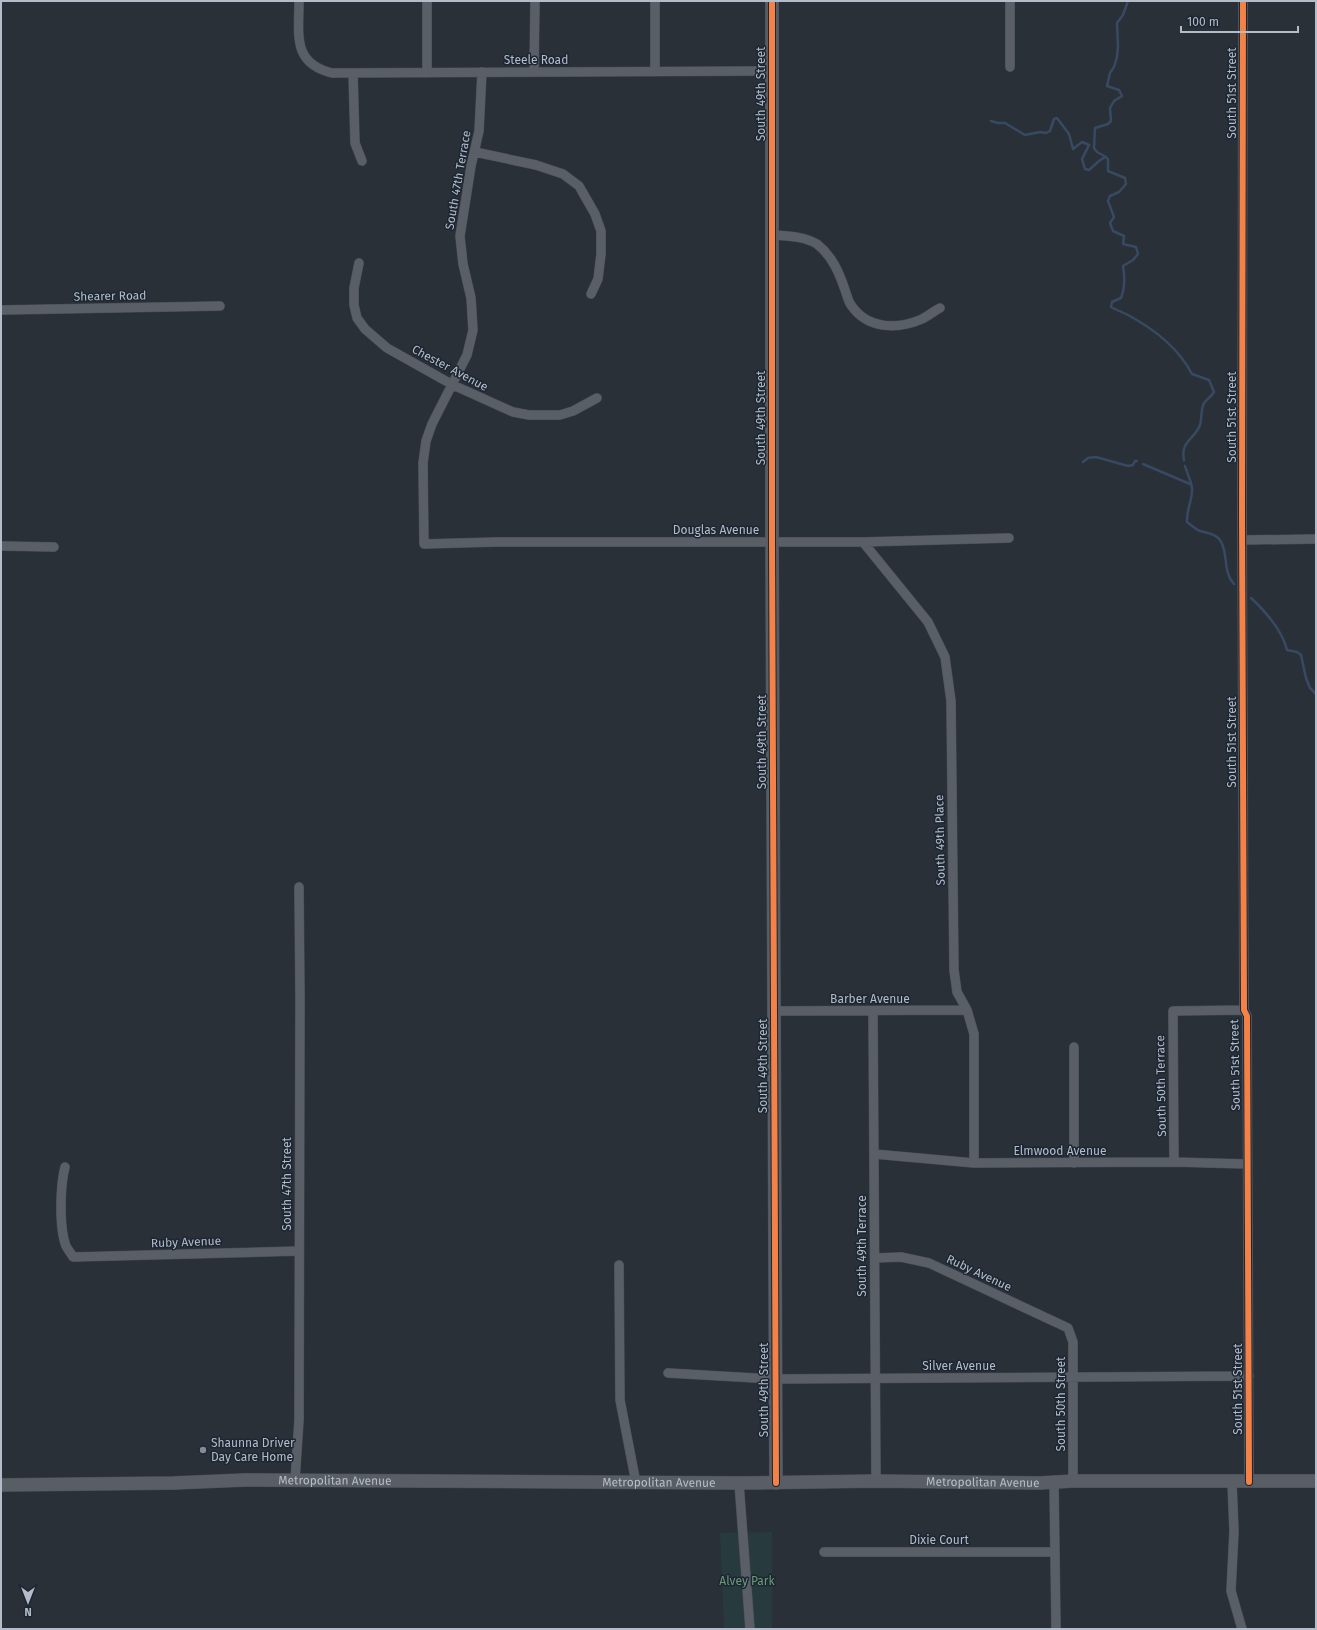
<svg xmlns="http://www.w3.org/2000/svg" width="1317" height="1630" font-family="'Fira Sans',sans-serif">
	<style>
		.green { fill: #273a3e }
		.lines { fill: none; stroke-linecap: round; stroke-linejoin: round }
		.stream { stroke: #384963; stroke-width: 2.5 }
		.street-casing { stroke: #484c53; stroke-width: 10 }
		.secondary-casing { stroke: #484c53; stroke-width: 14 }
		.street { stroke: #5a5e66; stroke-width: 9 }
		.secondary { stroke: #595d64; stroke-width: 13 }
		.cycleway-casing { stroke: #1d2633; stroke-width: 8 }
		.cycleway { stroke: #f48246; stroke-width: 6 }
		.poi-dot { fill: #848b96; stroke: #1d2633; stroke-width: 1.5 }
		.labels { text-anchor: middle; dominant-baseline: central; stroke-width: 3; stroke-linejoin: round; paint-order: stroke }
		.street-label { font-size: 12px; fill: #b4bcc9; stroke: #1d2633 }
		.poi-label { font-size: 12px; fill: #b4bcc9; stroke: #1d2633; text-anchor: start }
		.park-label { font-size: 12px; fill: #6b9a76; stroke: #1d2633 }
	</style>
	<rect width="100%" height="100%" fill="#2a3038"/>
	<path class="green" d="M 772,1532 L 772,1629 L 724,1629 L 720,1533 Z"/>
	<g class="lines">
		<path class="stream" d="M 991,121 L 998,123 L 1005,123 L 1025,135 L 1040,132 L 1046,133 L 1050,131 L 1054,119 L 1057,118 L 1069,134 L 1073,149 L 1082,142 L 1089,145 L 1082,159 L 1085,169 L 1089,170 L 1099,161 L 1105,157 L 1108,159 L 1108,171 L 1125,178 L 1126,184 L 1119,192 L 1110,196 L 1108,201 L 1114,217 L 1110,223 L 1113,231 L 1124,236 L 1123,244 L 1136,247 L 1138,254 L 1133,260 L 1123,266 C 1125,277 1125,288 1121,298 L 1112,302 L 1111,307 C 1116,310 1122,312 1128,315 C 1154,329 1178,347 1192,374 L 1209,380 L 1214,392 C 1211,397 1207,399 1204,403 C 1201,408 1202,418 1200,425 C 1195,439 1180,441 1184,460
			M 1106,157 L 1097,152 L 1094,148 L 1095,128 L 1108,124 L 1111,121 L 1110,108 L 1114,101 L 1122,96 L 1119,90 L 1107,86 L 1110,73 L 1114,67 L 1117,57 L 1118,46 L 1117,23 L 1123,15 L 1128,1
			M 1083,462 L 1088,458 L 1096,457 L 1128,466 L 1133,465 L 1135,461 L 1137,461
			M 1143,464 L 1190,484
			M 1185,466 C 1187,473 1191,480 1192,488 C 1193,499 1186,510 1187,522 C 1191,525 1195,529 1200,531 C 1206,533 1215,533 1220,540 C 1229,553 1222,571 1234,584
			M 1251,598 C 1266,612 1282,630 1287,650 L 1297,652 L 1301,655 L 1306,678 L 1310,688 L 1316,694"/>
		<g class="street-casing">
			<path id="street" d="M 299,1 C 299,35 292,63 332,73 L 772,71
				M 427,1 L 427,73
				M 655,1 L 655,72
				M 1010,1 L 1010,67
				M 1243,1 L 1242,516 L 1244,1010 L 1247,1016 L 1249,1482
				M 482,72 L 479,131 L 471,166 L 460,236 L 463,264 L 471,298 L 473,330 L 467,355 L 432,424 L 426,441 L 423,463 L 424,544 L 496,542 L 863,542 L 1009,538
				M 534,72 L 535,1
				M 353,73 L 355,143 L 362,161
				M 475,152 L 536,165 L 563,174 L 579,186 L 595,214 L 601,231 L 601,254 L 598,279 L 591,294
				M 772,235 C 786,236 804,236 817,244 C 832,256 839,272 845,290 C 847,295 848,301 851,305 C 867,329 897,330 922,319 C 928,316 934,311 940,308
				M 359,263 L 354,288 L 354,305 L 357,318 L 365,329 L 387,348 L 453,385 L 513,412 L 529,415 L 560,415 L 573,411 L 597,398
				M 1,310 L 220,306
				M 1243,540 L 1316,539
				M 863,542 L 928,622 L 945,657 L 951,701 L 954,970 L 957,992 L 967,1010 L 974,1034 L 974,1163
				M 1,546 L 54,547
				M 773,1011 L 967,1010
				M 873,1011 L 876,1481
				M 1074,1047 L 1074,1163
				M 874,1154 L 974,1163 L 1174,1162 L 1247,1164
				M 1174,1162 L 1173,1011 L 1244,1010
				M 65,1167 C 60,1186 59,1228 66,1246 C 68,1250 71,1253 73,1257 L 299,1251
				M 875,1258 L 901,1257 L 929,1263 L 1068,1328 L 1073,1342 L 1073,1481
				M 619,1265 L 620,1400 L 636,1483
				M 668,1373 L 775,1379 L 1249,1376
				M 295,1481 L 299,1420 L 300,999 L 299,887
				M 1054,1482 L 1056,1629
				M 1232,1482 L 1234,1531 L 1231,1591 L 1242,1629
				M 739,1483 L 750,1629
				M 824,1552 L 1055,1552"/>
		</g>
		<g class="secondary-casing">
			<g id="secondary">
				<path d="M 772,1 L 772,542 L 776,1483"/>
				<path id="s1" d="M 1,1485 L 173,1483 L 245,1480 L 739,1483 L 876,1481 L 1040,1483 L 1073,1481 L 1316,1481"/>
			</g>
		</g>
		<use href="#street" class="street"/>
		<use href="#secondary" class="secondary"/>
		<g class="cycleway-casing">
			<path id="cycleway" d="M 772,1 L 772,542 L 776,1483
				M 1243,1 L 1242,516 L 1244,1010 L 1247,1016 L 1249,1482"/>
		</g>
		<use href="#cycleway" class="cycleway"/>
	</g>
	<circle class="poi-dot" cx="203" cy="1450" r="4"/>
	<g class="labels">
		<g class="street-label">
			<text x="536" y="60">Steele Road</text>
			<text transform="translate(1232 93) rotate(-90)">South 51st Street</text>
			<text transform="translate(761 94) rotate(-90)">South 49th Street</text>
			<text transform="translate(458 180) rotate(-80)">South 47th Terrace</text>
			<text transform="translate(110 296) rotate(-1)">Shearer Road</text>
			<text transform="translate(450 368) rotate(28)">Chester Avenue</text>
			<text transform="translate(1232 417) rotate(-90)">South 51st Street</text>
			<text transform="translate(761 418) rotate(-90)">South 49th Street</text>
			<text x="716" y="530">Douglas Avenue</text>
			<text transform="translate(762 742) rotate(-90)">South 49th Street</text>
			<text transform="translate(1232 742) rotate(-90)">South 51st Street</text>
			<text transform="translate(940 840) rotate(-91)">South 49th Place</text>
			<text x="870" y="999">Barber Avenue</text>
			<text transform="translate(1235 1065) rotate(-91)">South 51st Street</text>
			<text transform="translate(763 1066) rotate(-90)">South 49th Street</text>
			<text transform="translate(1161 1086) rotate(-91)">South 50th Terrace</text>
			<text x="1060" y="1151">Elmwood Avenue</text>
			<text transform="translate(287 1184) rotate(-90)">South 47th Street</text>
			<text transform="translate(186 1242) rotate(-2)">Ruby Avenue</text>
			<text transform="translate(862 1246) rotate(-90)">South 49th Terrace</text>
			<text transform="translate(979 1273) rotate(25)">Ruby Avenue</text>
			<text x="959" y="1366">Silver Avenue</text>
			<text transform="translate(1238 1389) rotate(-90)">South 51st Street</text>
			<text transform="translate(764 1390) rotate(-90)">South 49th Street</text>
			<text transform="translate(1061 1404) rotate(-90)">South 50th Street</text>
			<text stroke="none"><textPath href="#s1" startOffset="334">Metropolitan Avenue</textPath></text>
			<text stroke="none"><textPath href="#s1" startOffset="982">Metropolitan Avenue</textPath></text>
			<text stroke="none"><textPath href="#s1" startOffset="658">Metropolitan Avenue</textPath></text>
			<text x="939" y="1540">Dixie Court</text>
		</g>
		<g class="poi-label">
			<text x="211" y="1443">Shaunna Driver<tspan x="211" dy="14">Day Care Home</tspan></text>
		</g>
		<g class="park-label">
			<text x="747" y="1581">Alvey Park</text>
		</g>
	</g>
	<rect width="1317" height="1630" fill="none" stroke="#b4bcc9" stroke-width="4"/>
	<g transform="translate(28 1602) rotate(180)" stroke="#1d2633" stroke-width="3" paint-order="stroke">
	<path d="M0-3L7 15L0 10L-7 15Z" fill="#b4bcc9"/>
	<text y="-6" font-size="11" font-weight="bold" text-anchor="middle" fill="#b4bcc9">N</text>
	</g>
	<path d="M1181 26v6h117v-6" fill="none" stroke="#b4bcc9" stroke-width="2"/>
	<text x="1187" y="26" font-size="12" fill="#b4bcc9" stroke="#1d2633" stroke-width="3" paint-order="stroke">100 m</text>
</svg>
